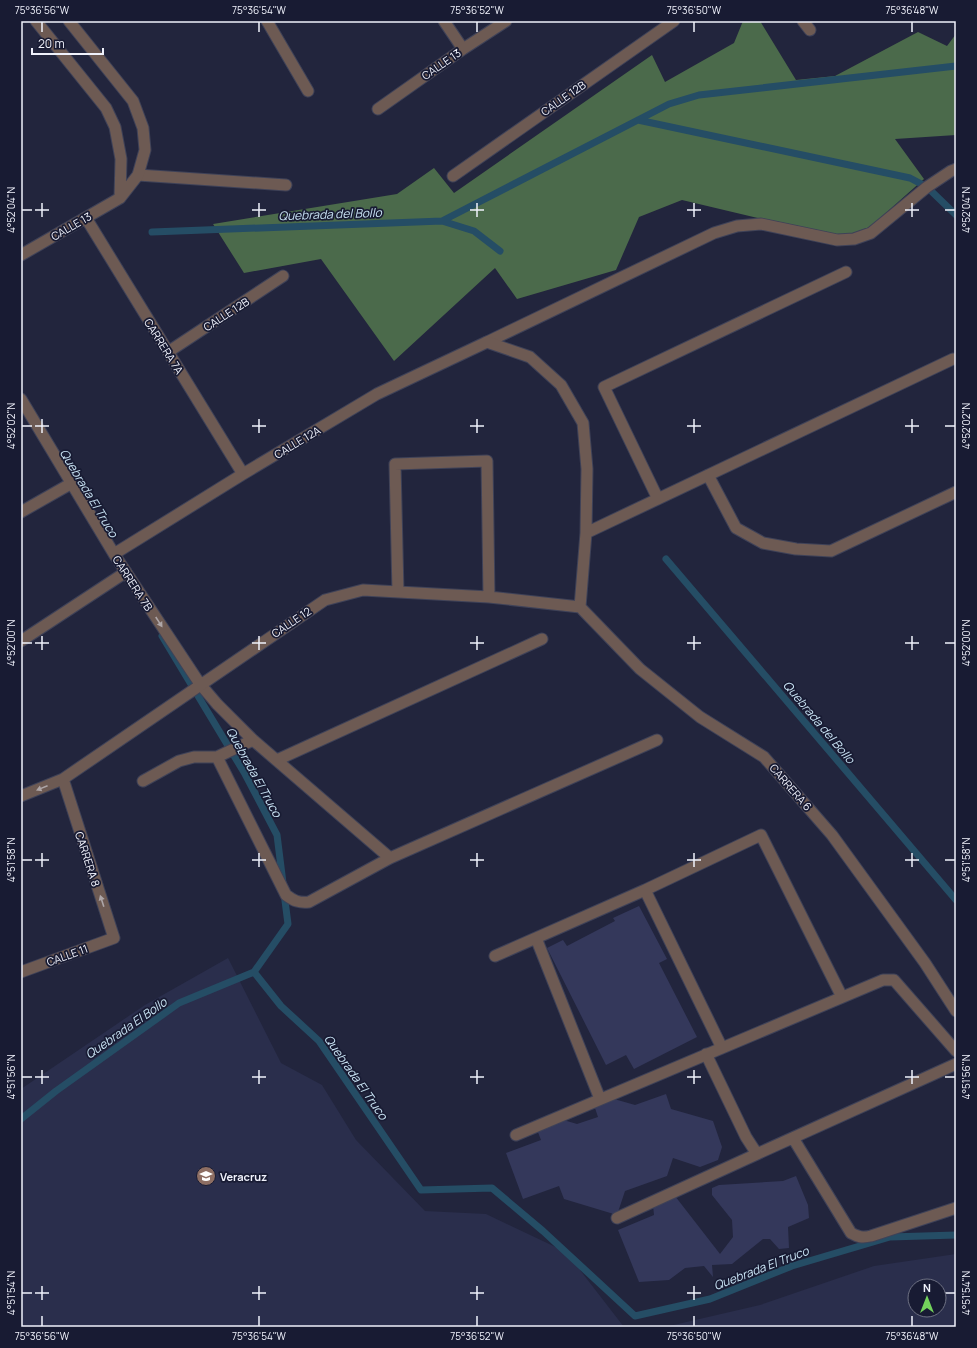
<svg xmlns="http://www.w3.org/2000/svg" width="977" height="1348" font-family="Manrope,sans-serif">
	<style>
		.built { fill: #2a2e4c; fill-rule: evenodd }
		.forest { fill: #4b6a4b }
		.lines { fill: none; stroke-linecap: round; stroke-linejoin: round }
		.stream { stroke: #254d65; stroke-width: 7 }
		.building { fill: #34385b }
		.service-casing { stroke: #3f4258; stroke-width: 13 }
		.minor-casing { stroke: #3f4258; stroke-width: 13 }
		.service { stroke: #6d5a53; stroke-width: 11 }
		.minor { stroke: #6d5a53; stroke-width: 11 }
		.oneway { fill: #aea6a8 }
		.ticks { fill: none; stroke: #f0f2fc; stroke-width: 1.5 }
		.labels { text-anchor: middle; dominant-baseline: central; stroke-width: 3.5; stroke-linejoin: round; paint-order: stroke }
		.street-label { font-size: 11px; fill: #f0f2fc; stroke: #181b33 }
		.poi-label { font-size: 11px; font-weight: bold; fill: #f0f2fc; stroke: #181b33; text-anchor: start }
		.water-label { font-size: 12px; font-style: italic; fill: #cae4f5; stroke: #181b33 }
		.neatline { fill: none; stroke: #f0f2fc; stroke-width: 1.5 }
		.ticks-label { font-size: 10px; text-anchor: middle; fill: #f0f2fc }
	</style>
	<rect width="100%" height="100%" fill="#22253d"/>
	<path class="built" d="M 228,958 L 281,1063 L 322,1085 L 356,1140 L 425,1211 L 486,1214 L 566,1252 L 624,1327 L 21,1327 L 21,1089 L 145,1005 Z
		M 956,1254 L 956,1327 L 665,1327 L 760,1305 L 874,1266 ZM 915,1286 L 939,1286 L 939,1310 L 915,1310 Z"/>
	<path class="forest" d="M 743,21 L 760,21 L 796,80 L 835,76 L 918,32 L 947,46 L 956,34 L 956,135 L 895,139 L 924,179 L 870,227 L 853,233 L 834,236 L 682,200 L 639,217 L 616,270 L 517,299 L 495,268 L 394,361 L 321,259 L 244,273 L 213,224 L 397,194 L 434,168 L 454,193 L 652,55 L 665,82 L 734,43 Z"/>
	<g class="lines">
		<path class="stream" d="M 638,120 L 910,178 L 927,187 L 956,215
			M 442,221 L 669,104 L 699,95 L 956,66
			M 152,232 L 442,221 L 474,231 L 500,251
			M 666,559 L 956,900
			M 162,636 L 245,774 L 277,835 L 283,883
			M 284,893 L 288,924 L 254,972 L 281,1006 L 319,1041 L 421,1190 L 492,1188 L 543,1231 L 635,1316 L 710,1299 L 792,1266 L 890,1237 L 956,1235
			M 21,1119 L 56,1091 L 179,1003 L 254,972"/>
	</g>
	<path class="building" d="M 639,906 L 667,959 L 659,963 L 697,1037 L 634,1069 L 626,1055 L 606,1065 L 547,948 L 563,940 L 567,946 L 615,921 L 613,918 Z
		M 666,1094 L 671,1109 L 713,1121 L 722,1147 L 718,1160 L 700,1167 L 673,1158 L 667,1176 L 625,1191 L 617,1215 L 564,1199 L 559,1186 L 523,1199 L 506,1153 L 541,1140 L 536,1127 L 560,1119 L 577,1124 L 598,1117 L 595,1108 L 595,1105 L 614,1099 L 635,1105 Z
		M 796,1176 L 808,1205 L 809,1218 L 788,1227 L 789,1248 L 779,1249 L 770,1239 L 763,1239 L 732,1264 L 712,1265 L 713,1277 L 704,1266 L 685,1268 L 669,1280 L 639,1282 L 618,1230 L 654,1215 L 653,1205 L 675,1196 L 720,1254 L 733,1237 L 732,1220 L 712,1195 L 712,1188 L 719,1185 L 783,1181 Z"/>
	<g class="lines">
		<g class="service-casing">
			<path id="service" d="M 138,175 L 286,185
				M 487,342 L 714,233 L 737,226 L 761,224 L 837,240 L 854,239 L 871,233 L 927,187 L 951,171 L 956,169
				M 21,641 L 126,572
				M 200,684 L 217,704 L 253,740 L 390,858
				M 217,757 L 286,895 C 294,901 299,903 309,902 L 390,858 L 657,740
				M 277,760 L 542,639
				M 143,781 L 179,761 L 194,757 L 217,757 L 253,740
				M 645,890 L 722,1048
				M 536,938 L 600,1099
				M 495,956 L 645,890 L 761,835 L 842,997
				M 706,1054 L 746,1137 L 757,1154 L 956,1064
				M 516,1135 L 883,980 L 894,980 L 956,1051
				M 793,1138 L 851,1233 C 858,1237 862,1238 871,1236 L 956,1208
				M 617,1218 L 757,1154"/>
		</g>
		<g class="minor-casing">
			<path id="minor" d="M 36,21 L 106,108 L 115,127 L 121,159 L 120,198
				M 267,21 L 308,91
				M 444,21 L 463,49
				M 803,21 L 810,30
				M 378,109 L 463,49 L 506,21
				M 453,176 L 674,21
				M 86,218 L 243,474
				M 21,255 L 120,198 L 138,175 L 145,150 L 143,128 L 133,101 L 69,21
				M 168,352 L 283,276
				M 21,399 L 114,554 L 200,684
				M 708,475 L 736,528 L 763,543 L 796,549 L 831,551 L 956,492
				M 658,499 L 604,387 L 846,272
				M 21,512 L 72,483
				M 586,533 L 953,359
				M 114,554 L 243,474 L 377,394 L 487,342 L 530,357 L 561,385 L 583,423 L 587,469 L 586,533 L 580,607
				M 398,592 L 395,464 L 487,461 L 489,597
				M 580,607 L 640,669 L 700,717 L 764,757 L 832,835 L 925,963 L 956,1011
				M 21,796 L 63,779 L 325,600 L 363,590 L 489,597 L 580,607
				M 21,972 L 114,938 L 63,779"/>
		</g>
		<use href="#service" class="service"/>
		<use href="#minor" class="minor"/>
	</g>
	<defs><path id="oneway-solid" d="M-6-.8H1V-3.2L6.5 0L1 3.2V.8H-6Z"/></defs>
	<g class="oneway">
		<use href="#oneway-solid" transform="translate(159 622) rotate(57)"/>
		<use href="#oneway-solid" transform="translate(42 788) rotate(158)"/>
		<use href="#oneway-solid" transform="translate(102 901) rotate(-108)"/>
	</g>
	<path class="ticks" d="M 42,22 L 42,32M 259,22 L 259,32M 477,22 L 477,32M 694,22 L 694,32M 912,22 L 912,32M 42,203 L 42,217M 259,203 L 259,217M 477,203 L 477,217M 694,203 L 694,217M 912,203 L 912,217M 22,210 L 32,210M 35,210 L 49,210M 252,210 L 266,210M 470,210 L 484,210M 687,210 L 701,210M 905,210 L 919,210M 945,210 L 955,210M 42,419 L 42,433M 259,419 L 259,433M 477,419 L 477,433M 694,419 L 694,433M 912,419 L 912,433M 22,426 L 32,426M 35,426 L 49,426M 252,426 L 266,426M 470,426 L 484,426M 687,426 L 701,426M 905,426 L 919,426M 945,426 L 955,426M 42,636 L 42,650M 259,636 L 259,650M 477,636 L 477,650M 694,636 L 694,650M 912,636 L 912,650M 22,643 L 32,643M 35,643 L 49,643M 252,643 L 266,643M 470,643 L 484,643M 687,643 L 701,643M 905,643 L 919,643M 945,643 L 955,643M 42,853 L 42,867M 259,853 L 259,867M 477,853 L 477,867M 694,853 L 694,867M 912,853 L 912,867M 22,860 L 32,860M 35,860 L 49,860M 252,860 L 266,860M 470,860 L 484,860M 687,860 L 701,860M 905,860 L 919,860M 945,860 L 955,860M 42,1070 L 42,1084M 259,1070 L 259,1084M 477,1070 L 477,1084M 694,1070 L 694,1084M 912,1070 L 912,1084M 22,1077 L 32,1077M 35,1077 L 49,1077M 252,1077 L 266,1077M 470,1077 L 484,1077M 687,1077 L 701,1077M 905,1077 L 919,1077M 945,1077 L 955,1077M 42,1286 L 42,1300M 259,1286 L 259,1300M 477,1286 L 477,1300M 694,1286 L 694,1300M 22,1293 L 32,1293M 35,1293 L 49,1293M 252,1293 L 266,1293M 470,1293 L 484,1293M 687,1293 L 701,1293M 945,1293 L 955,1293M 42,1316 L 42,1326M 259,1316 L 259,1326M 477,1316 L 477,1326M 694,1316 L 694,1326M 912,1316 L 912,1326"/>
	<defs>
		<g id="school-disc" transform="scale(1)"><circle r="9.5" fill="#8d6e63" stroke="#181b33"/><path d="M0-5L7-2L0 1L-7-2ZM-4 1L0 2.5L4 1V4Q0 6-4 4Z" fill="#fff"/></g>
	</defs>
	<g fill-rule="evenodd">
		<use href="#school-disc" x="206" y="1176"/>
	</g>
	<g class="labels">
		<g class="street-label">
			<text transform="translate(441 64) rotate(-35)">CALLE 13</text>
			<text transform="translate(563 98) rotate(-35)">CALLE 12B</text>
			<text transform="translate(71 226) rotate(-30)">CALLE 13</text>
			<text transform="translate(226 314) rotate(-33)">CALLE 12B</text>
			<text transform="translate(164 346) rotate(58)">CARRERA 7A</text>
			<text transform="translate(297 442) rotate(-31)">CALLE 12A</text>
			<text transform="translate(133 583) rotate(57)">CARRERA 7B</text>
			<text transform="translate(291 622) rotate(-34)">CALLE 12</text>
			<text transform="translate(791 787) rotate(49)">CARRERA 6</text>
			<text transform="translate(88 859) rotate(72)">CARRERA 8</text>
			<text transform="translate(67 955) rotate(-20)">CALLE 11</text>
		</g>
		<g class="poi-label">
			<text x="220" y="1176">Veracruz</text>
		</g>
		<g class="water-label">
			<text transform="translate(330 214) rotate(-2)">Quebrada del Bollo</text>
			<text transform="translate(89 493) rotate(59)">Quebrada El Truco</text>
			<text transform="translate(819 722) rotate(50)">Quebrada del Bollo</text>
			<text transform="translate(254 772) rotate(61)">Quebrada El Truco</text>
			<text transform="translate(126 1028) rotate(-35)">Quebrada El Bollo</text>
			<text transform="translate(356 1077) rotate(55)">Quebrada El Truco</text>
			<text transform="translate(761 1268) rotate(-21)">Quebrada El Truco</text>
		</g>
	</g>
	<rect width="977" height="1348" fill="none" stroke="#181b33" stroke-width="44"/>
	<g transform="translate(927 1298)"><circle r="19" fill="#181b33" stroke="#6e7183"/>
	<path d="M0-3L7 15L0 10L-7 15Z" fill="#73d25c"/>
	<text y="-6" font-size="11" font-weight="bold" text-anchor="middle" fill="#f0f2fc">N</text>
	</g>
	<path d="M32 48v6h71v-6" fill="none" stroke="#f0f2fc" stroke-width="2"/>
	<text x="38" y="48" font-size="12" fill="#f0f2fc" stroke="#181b33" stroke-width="3" paint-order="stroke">20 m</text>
	<rect x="22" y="22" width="933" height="1304" class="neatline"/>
	<g class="ticks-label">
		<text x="42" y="14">75°36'56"W</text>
		<text x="259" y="14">75°36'54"W</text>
		<text x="477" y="14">75°36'52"W</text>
		<text x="694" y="14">75°36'50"W</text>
		<text x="912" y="14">75°36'48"W</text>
		<text transform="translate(11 210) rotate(-90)" y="4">4°52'04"N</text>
		<text transform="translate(966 210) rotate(-90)" y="4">4°52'04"N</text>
		<text transform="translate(11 426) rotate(-90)" y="4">4°52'02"N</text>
		<text transform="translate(966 426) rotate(-90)" y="4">4°52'02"N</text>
		<text transform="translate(11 643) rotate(-90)" y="4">4°52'00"N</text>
		<text transform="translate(966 643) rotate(-90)" y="4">4°52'00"N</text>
		<text transform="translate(11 860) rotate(-90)" y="4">4°51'58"N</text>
		<text transform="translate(966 860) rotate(-90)" y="4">4°51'58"N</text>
		<text transform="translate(11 1077) rotate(-90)" y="4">4°51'56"N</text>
		<text transform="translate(966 1077) rotate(-90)" y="4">4°51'56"N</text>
		<text transform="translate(11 1293) rotate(-90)" y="4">4°51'54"N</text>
		<text transform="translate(966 1293) rotate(-90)" y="4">4°51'54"N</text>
		<text x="42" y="1340">75°36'56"W</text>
		<text x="259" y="1340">75°36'54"W</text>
		<text x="477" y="1340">75°36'52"W</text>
		<text x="694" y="1340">75°36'50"W</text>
		<text x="912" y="1340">75°36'48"W</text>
	</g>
</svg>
